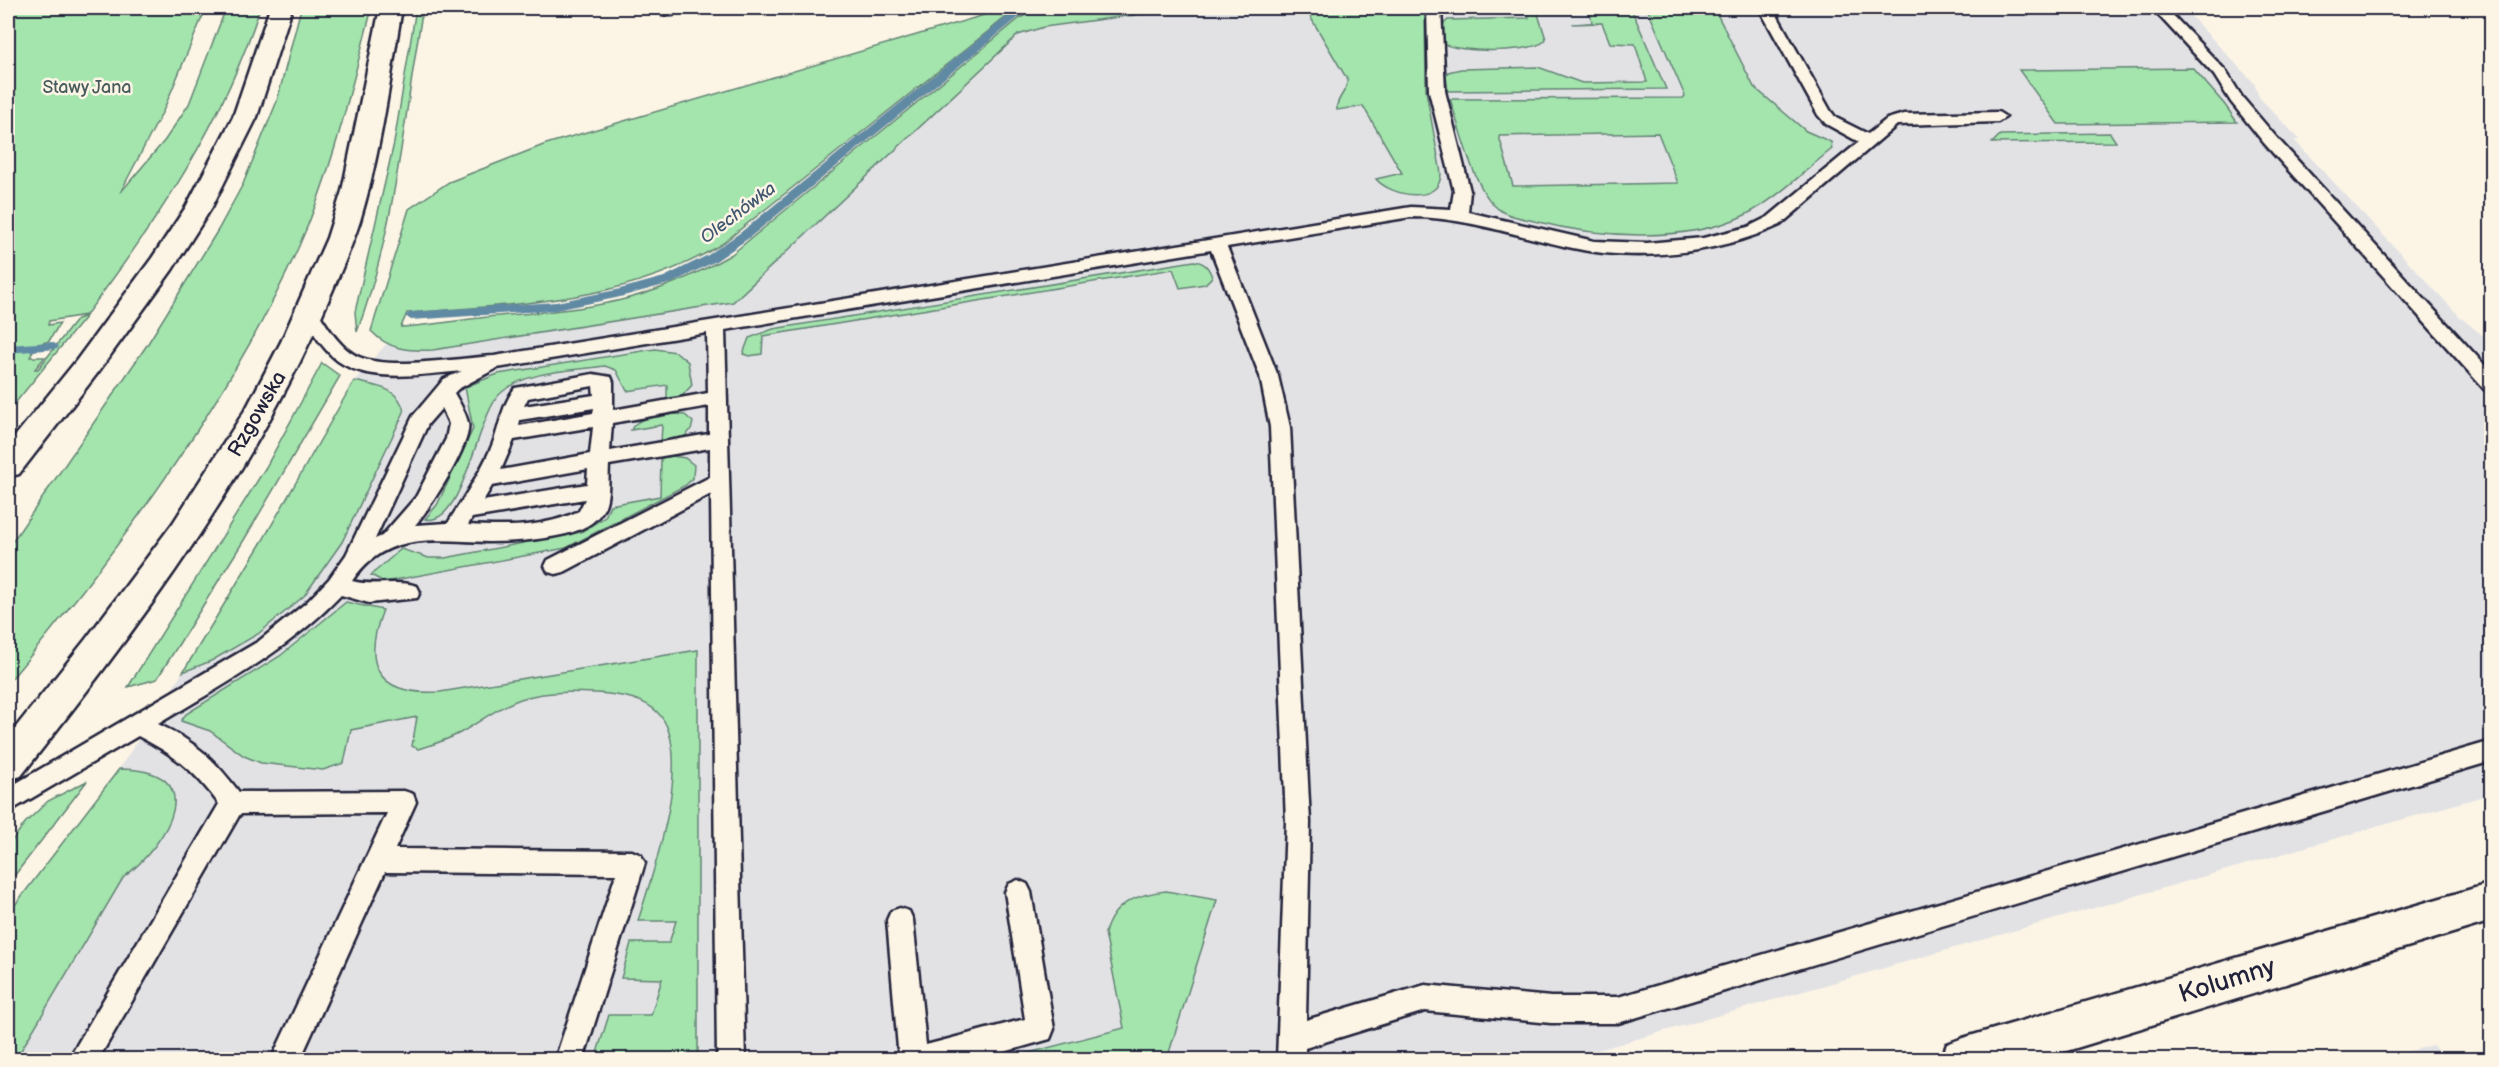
<svg xmlns="http://www.w3.org/2000/svg" width="2499" height="1067" font-family="'Balsamiq Sans',sans-serif">
	<style>
		.built { fill: #e2e2e5 }
		.green { fill: #a4e4ad; stroke: #638374; stroke-width: 1.5; fill-rule: evenodd }
		.lines { fill: none; stroke-linecap: round; stroke-linejoin: round }
		.stream { fill: #608aa4; fill-rule: evenodd }
		.service-casing { stroke: #22223b; stroke-width: 5 }
		.tertiary-casing { stroke: #22223b; stroke-width: 5 }
		.secondary-casing { stroke: #22223b; stroke-width: 5 }
		.service { fill: #fcf5e5; fill-rule: evenodd }
		.tertiary { fill: #fcf5e5; fill-rule: evenodd }
		.secondary { fill: #fcf5e5; fill-rule: evenodd }
		.labels { text-anchor: middle; dominant-baseline: central; stroke-width: 5; stroke-linejoin: round; paint-order: stroke }
		.far-park-label { font-size: 18px; fill: #495c5d; stroke: #fcf5e5 }
		.far-water-label { font-size: 18px; font-style: italic; fill: #415670; stroke: #fcf5e5 }
		.street-label { font-size: 21px; fill: #22223b; stroke: #fcf5e5 }
		.near-street-label { font-size: 26px; fill: #22223b; stroke: #fcf5e5 }
	</style>
	<rect width="100%" height="100%" fill="#fcf5e5"/>
	<filter id="ink" filterUnits="userSpaceOnUse"><feTurbulence type="fractalNoise" baseFrequency=".0167" numOctaves="2"/><feDisplacementMap in="SourceGraphic" scale="12" xChannelSelector="R" yChannelSelector="G"/><feConvolveMatrix kernelMatrix="1 2 1 2 8 2 1 2 1" color-interpolation-filters="sRGB"/></filter>
	<g filter="url(#ink)">
		<path class="built" d="M 1052,8 L 2183,8 L 2254,83 L 2259,97 L 2300,140 L 2294,140 L 2461,318 L 2491,342 L 2491,794 L 1567,1059 L 1476,1060 L 1455,1056 L 1443,1060 L 8,1059 L 8,914 L 119,769 L 183,672 L 263,540 L 354,381 L 401,327 L 589,308 L 658,291 L 695,276 L 732,254 L 785,213 L 1020,18 Z
			M 2433,1045 L 2443,1059 L 2380,1059 Z"/>
		<path class="green" d="M 8,8 L 206,8 L 164,109 L 120,193 L 165,140 L 189,104 L 226,8 L 260,8 C 223,124 159,218 86,315 L 49,321 L 48,325 L 60,323 L 49,341 L 36,345 L 30,357 L 45,357 L 35,369 L 38,369 L 77,319 L 86,316 L 8,412 Z
			M 301,8 L 372,8 C 351,88 333,170 299,246 C 231,399 115,555 8,683 L 8,548 L 147,345 L 218,230 L 243,184 L 277,101 Z
			M 416,8 L 423,8 C 404,115 396,229 357,332 L 355,312 L 394,143 Z
			M 1008,8 L 1012,8 L 1011,13 L 722,244 C 626,303 516,304 407,313 L 401,327 C 433,325 465,319 497,316 C 592,308 646,304 732,254 L 1020,18 L 1041,8 L 1187,8 L 1044,27 L 1018,35 L 733,302 L 433,350 C 408,351 389,350 371,331 L 409,209 L 449,182 L 546,144 Z
			M 1305,8 L 1425,8 L 1426,91 L 1441,173 C 1441,206 1390,196 1376,179 L 1402,173 L 1363,106 L 1337,110 C 1335,98 1349,91 1347,79 Z
			M 1526,8 L 1536,8 L 1546,39 C 1540,54 1455,53 1442,43 L 1442,25 L 1448,20 L 1529,18 Z
			M 1567,8 L 1631,8 L 1666,89 L 1448,91 L 1446,76 L 1448,72 L 1461,69 L 1538,67 L 1582,83 L 1647,82 L 1635,44 L 1610,43 L 1602,23 L 1572,24 L 1592,23 L 1590,10 Z
			M 1647,8 L 1714,8 L 1754,87 L 1806,131 L 1831,142 L 1832,149 C 1804,171 1776,200 1745,215 C 1686,244 1596,237 1534,221 C 1522,218 1505,216 1496,207 C 1473,187 1460,128 1450,99 L 1683,98 L 1685,96 ZM 1658,133 L 1678,183 L 1513,186 L 1499,136 Z
			M 2193,68 L 2225,105 L 2237,122 L 2058,124 L 2019,70 Z
			M 2110,133 L 2116,142 L 1992,143 L 2000,135 Z
			M 1194,261 C 1205,262 1209,268 1212,277 L 1205,284 L 1180,288 L 1173,269 L 763,336 L 762,354 L 749,356 L 743,354 L 749,338 L 773,329 Z
			M 655,349 L 676,352 L 688,362 L 692,385 L 682,396 L 667,401 L 667,385 L 627,391 L 616,370 L 605,366 C 573,371 528,370 502,392 C 476,413 465,528 425,519 L 437,505 L 473,429 L 465,387 L 498,374 Z
			M 322,363 L 340,376 L 244,540 L 157,679 L 128,687 L 266,467 Z
			M 354,381 C 375,386 400,387 404,412 L 342,542 L 304,596 L 258,634 L 211,661 L 183,672 L 263,540 Z
			M 675,414 L 685,415 L 693,422 C 691,439 675,440 661,443 L 662,425 L 631,430 C 638,415 661,416 675,414 Z
			M 672,456 L 685,458 L 694,465 L 693,478 L 686,485 L 566,548 L 384,582 L 371,575 L 401,549 L 429,558 L 445,558 L 581,532 L 605,517 L 610,505 L 660,496 L 661,458 Z
			M 346,602 L 383,610 C 361,666 378,696 440,692 L 698,650 L 698,1059 L 595,1059 L 609,1015 L 651,1015 L 662,979 L 621,978 L 631,943 L 669,943 L 676,921 L 638,921 C 652,875 698,749 656,711 C 641,697 616,694 596,693 C 572,692 548,691 524,698 C 501,705 481,721 460,733 C 447,740 432,745 418,749 L 412,746 L 417,717 L 351,730 L 344,763 L 323,770 L 261,763 L 244,756 L 210,731 L 181,721 L 186,714 L 280,656 Z
			M 119,769 C 213,769 168,843 123,878 L 16,1059 L 8,1059 L 8,914 Z
			M 87,781 L 8,884 L 8,846 L 25,823 L 48,801 Z
			M 1166,891 L 1217,900 L 1167,1059 L 1005,1059 L 1124,1028 L 1105,933 C 1113,903 1137,894 1166,891 Z"/>
		<g class="lines">
			<path class="stream" d="M 1024,8 L 1036,8 L 1018,18 L 749,238 L 716,261 L 672,283 L 616,298 L 556,310 L 411,320 L 405,316 L 411,312 L 556,302 L 616,290 L 664,277 L 708,255 L 741,232 L 1010,14 Z
				M 52,342 L 59,346 L 57,349 L 8,353 L 8,345 Z"/>
			<g class="service-casing">
				<path id="service" d="M 662,8 L 676,8 L 673,15 L 663,15 Z
					M 1427,8 L 1441,8 L 1445,91 L 1470,191 L 1468,212 L 1594,241 L 1647,243 L 1703,238 L 1748,227 L 1768,217 L 1859,142 L 1826,124 L 1818,115 L 1759,8 L 1773,8 L 1830,110 L 1836,118 L 1868,134 L 1887,119 L 1904,114 L 1998,112 L 2006,117 L 1998,122 L 1897,125 L 1780,225 C 1717,254 1637,263 1568,247 C 1515,236 1466,217 1411,217 L 1227,247 L 1278,376 L 1290,427 L 1310,822 L 1306,1020 L 1425,985 L 1551,997 L 1618,997 L 2492,741 L 2492,761 L 1618,1023 L 1551,1023 L 1425,1011 L 1305,1048 L 1305,1060 L 1277,1060 L 1286,822 L 1270,427 L 1260,376 L 1211,250 L 725,330 L 745,1060 L 717,1060 L 711,494 L 564,572 L 556,574 L 548,572 L 545,566 L 548,560 L 710,477 L 710,448 L 609,465 C 608,478 610,499 603,510 C 595,524 581,530 566,534 C 540,540 515,542 489,542 C 437,541 386,530 352,581 C 374,587 397,579 417,586 L 420,592 L 417,598 L 369,603 L 341,595 C 289,650 223,685 158,724 C 197,743 213,758 239,792 L 404,791 L 413,794 L 416,802 L 395,849 L 632,851 L 641,855 L 645,863 L 583,1060 L 555,1060 L 616,874 L 385,872 L 300,1060 L 271,1060 L 387,813 L 240,814 L 98,1060 L 68,1060 L 219,804 C 194,770 175,755 138,736 L 8,812 L 8,788 L 259,641 L 307,602 L 329,579 L 346,555 L 413,416 L 444,379 L 462,371 C 425,374 371,384 338,361 C 322,349 312,330 301,313 L 304,309 L 316,309 C 328,327 339,348 359,357 C 389,370 460,358 494,356 L 1411,207 L 1451,209 L 1454,191 L 1429,91 ZM 707,333 L 708,393 L 613,410 L 613,382 L 611,377 L 593,374 L 515,388 C 501,406 500,428 491,448 C 479,475 464,497 448,523 L 415,525 C 429,510 473,442 468,423 C 466,413 459,402 454,393 L 458,389 L 497,368 ZM 593,386 L 594,395 L 524,406 L 528,398 ZM 709,406 L 709,434 L 610,451 L 612,423 ZM 442,408 L 449,424 L 446,439 L 416,497 L 382,536 L 375,539 L 428,424 ZM 594,408 L 593,413 L 519,426 L 520,420 ZM 593,427 L 590,454 L 501,470 L 514,440 ZM 588,469 L 587,484 L 483,501 L 492,486 ZM 585,499 L 579,511 C 545,528 505,527 468,525 L 472,518 Z
					M 2152,8 L 2166,8 L 2225,70 L 2242,97 L 2276,137 L 2492,373 L 2492,391 L 2485,390 L 2264,143 L 2231,102 L 2214,75 Z
					M 1018,880 L 1027,884 L 1031,892 L 1054,1029 L 1050,1039 L 976,1060 L 899,1060 L 887,920 L 891,911 L 900,908 L 909,911 L 913,920 L 926,1045 L 1025,1019 L 1005,892 L 1009,884 Z"/>
			</g>
			<g class="tertiary-casing">
				<path id="tertiary" d="M 2492,883 L 2492,921 L 2037,1060 L 1941,1060 L 1947,1044 L 1963,1038 Z"/>
			</g>
			<g class="secondary-casing">
				<path id="secondary" d="M 270,8 L 292,8 L 257,117 L 212,207 L 172,270 L 96,375 L 19,474 L 8,477 L 8,445 L 76,361 L 152,258 L 186,207 L 233,117 Z
					M 380,8 L 402,8 C 390,79 381,152 360,221 C 351,249 339,275 328,301 C 253,476 138,627 21,776 L 8,780 L 8,737 L 86,639 L 173,523 L 247,407 L 281,342 L 327,238 L 342,191 Z"/>
			</g>
			<use href="#service" class="service"/>
			<use href="#tertiary" class="tertiary"/>
			<use href="#secondary" class="secondary"/>
		</g>
	</g>
	<g class="labels">
		<g class="far-park-label">
			<text x="87" y="87">Stawy Jana</text>
		</g>
		<g class="far-water-label">
			<text transform="translate(738 213) rotate(-37)">Olechówka</text>
		</g>
		<g class="street-label">
			<text transform="translate(257 414) rotate(-60)">Rzgowska</text>
		</g>
		<g class="near-street-label">
			<text transform="translate(2227 981) rotate(-17)">Kolumny</text>
		</g>
	</g>
	<rect width="2499" height="1067" fill="none" stroke="#fcf5e5" stroke-width="30"/>
	<rect x="15" y="15" width="2469" height="1037" fill="none" stroke="#22223b" stroke-width="2" filter="url(#ink)"/>
</svg>
